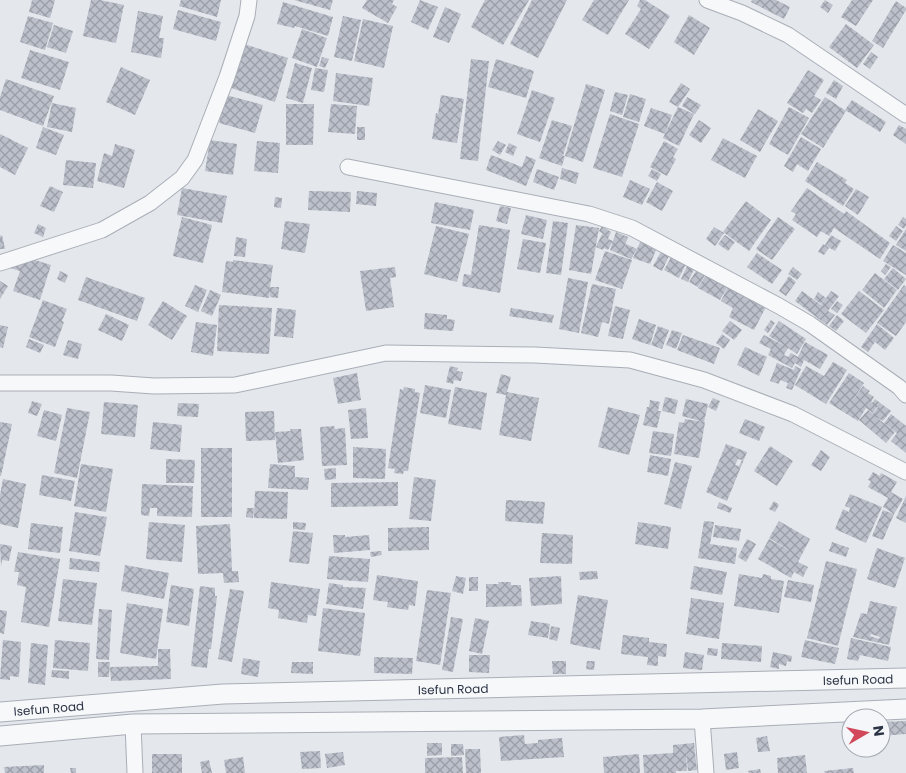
<svg xmlns="http://www.w3.org/2000/svg" width="906" height="773" font-family="Poppins,sans-serif">
	<style>
		.building { fill: url(#building-cross-hatch); fill-rule: evenodd }
		.lines { fill: none; stroke-linecap: round; stroke-linejoin: round }
		.minor-casing { stroke: #a9aeb7; stroke-width: 17 }
		.tertiary-casing { stroke: #a9aeb7; stroke-width: 21 }
		.minor { stroke: #f7f8fa; stroke-width: 15 }
		.tertiary { stroke: #f7f8fa; stroke-width: 19 }
		.labels { text-anchor: middle; dominant-baseline: central; stroke-width: 5; stroke-linejoin: round; paint-order: stroke }
		.street-label { font-size: 12px; fill: #2b3445; stroke: #f4f6f9 }
	</style>
	<defs>
		<pattern id="building-cross-hatch" width="8" height="8" patternUnits="userSpaceOnUse" patternTransform="scale(1.25)"><rect width="8" height="8" fill="#bbc0ca"/><path d="M0 0l8 8M0 8l8-8" fill="none" stroke="#989da6"/></pattern>
	</defs>
	<rect width="100%" height="100%" fill="#e4e7ec"/>
	<path class="building" d="M 32,0 L 55,0 L 50,18 L 29,12 Z
		M 91,0 L 100,0 L 124,5 L 116,43 L 83,36 Z
		M 181,0 L 221,0 L 217,17 L 179,6 Z
		M 294,0 L 333,0 L 330,10 Z
		M 367,0 L 394,0 L 392,4 L 397,7 L 388,23 L 362,8 Z
		M 420,0 L 438,7 L 428,30 L 411,22 Z
		M 485,0 L 529,0 L 503,45 L 471,27 Z
		M 532,0 L 567,0 L 538,58 L 510,44 Z
		M 594,0 L 629,0 L 608,35 L 582,20 Z
		M 640,0 L 645,0 L 670,16 L 649,49 L 625,34 L 641,9 L 637,6 Z
		M 752,0 L 776,0 L 790,7 L 784,19 L 751,2 Z
		M 825,0 L 833,5 L 828,13 L 820,7 Z
		M 852,0 L 873,0 L 856,26 L 841,17 Z
		M 896,1 L 906,8 L 906,10 L 883,48 L 872,41 Z
		M 283,2 L 333,17 L 328,36 L 295,26 L 294,28 L 277,24 Z
		M 445,7 L 461,14 L 449,43 L 433,37 Z
		M 178,10 L 221,22 L 216,41 L 173,29 Z
		M 138,11 L 163,16 L 159,38 L 164,38 L 161,58 L 131,52 Z
		M 689,15 L 710,28 L 694,55 L 674,42 Z
		M 28,16 L 53,23 L 45,50 L 20,42 Z
		M 343,16 L 361,20 L 352,61 L 334,57 Z
		M 363,19 L 393,26 L 384,68 L 354,61 Z
		M 846,24 L 874,45 L 857,68 L 829,47 Z
		M 54,25 L 73,31 L 66,53 L 47,47 Z
		M 302,29 L 327,38 L 317,67 L 292,58 Z
		M 244,44 L 288,58 L 275,102 L 231,88 Z
		M 30,50 L 69,62 L 60,90 L 21,78 Z
		M 871,52 L 878,57 L 870,69 L 863,64 Z
		M 322,57 L 329,59 L 325,68 L 319,66 Z
		M 471,59 L 489,61 L 478,161 L 460,159 Z
		M 496,59 L 534,71 L 526,98 L 488,87 Z
		M 295,63 L 312,68 L 303,103 L 286,98 Z
		M 121,67 L 150,80 L 135,115 L 106,102 Z
		M 315,68 L 328,70 L 324,92 L 311,90 Z
		M 808,70 L 824,80 L 814,96 L 821,100 L 812,113 L 806,109 L 803,113 L 787,103 Z
		M 336,73 L 373,78 L 369,106 L 333,101 Z
		M 6,79 L 54,96 L 43,126 L 0,110 L 0,97 Z
		M 834,80 L 843,86 L 836,99 L 826,93 Z
		M 681,83 L 690,89 L 678,107 L 669,102 Z
		M 586,84 L 605,90 L 583,162 L 565,156 L 562,166 L 539,158 L 552,120 L 572,126 L 563,156 L 565,156 Z
		M 532,90 L 555,98 L 540,142 L 517,134 Z
		M 615,92 L 628,95 L 622,115 L 610,111 Z
		M 630,94 L 646,99 L 639,122 L 623,117 Z
		M 226,95 L 263,105 L 255,133 L 219,123 Z
		M 441,95 L 464,99 L 457,143 L 432,139 L 436,113 L 438,114 Z
		M 687,97 L 701,105 L 695,114 L 682,106 Z
		M 825,97 L 846,111 L 823,148 L 801,134 Z
		M 852,100 L 886,122 L 880,132 L 845,110 Z
		M 52,103 L 76,108 L 72,132 L 47,127 Z
		M 286,104 L 314,104 L 313,145 L 286,145 Z
		M 331,104 L 357,106 L 355,134 L 328,132 Z
		M 678,107 L 694,114 L 679,146 L 663,138 Z
		M 789,107 L 809,118 L 788,155 L 769,144 Z
		M 651,108 L 672,115 L 665,134 L 644,126 Z
		M 758,109 L 778,121 L 760,152 L 740,140 Z
		M 610,114 L 639,124 L 622,177 L 593,168 Z
		M 699,120 L 711,128 L 701,143 L 689,135 Z
		M 899,125 L 906,129 L 906,144 L 893,135 Z
		M 43,127 L 64,135 L 56,155 L 36,148 Z
		M 357,127 L 365,127 L 365,140 L 357,140 Z
		M 0,134 L 28,148 L 15,175 L 0,167 Z
		M 801,137 L 821,149 L 808,171 L 797,164 L 793,172 L 784,166 Z
		M 723,138 L 757,156 L 745,178 L 711,160 Z
		M 210,140 L 237,144 L 233,175 L 205,171 Z
		M 257,141 L 280,143 L 278,173 L 254,171 Z
		M 498,141 L 506,145 L 500,155 L 492,150 Z
		M 664,141 L 678,149 L 673,157 L 676,159 L 667,176 L 650,167 Z
		M 509,143 L 517,147 L 513,156 L 505,152 Z
		M 115,144 L 135,150 L 124,188 L 97,181 L 104,153 L 112,156 Z
		M 491,155 L 522,167 L 526,156 L 536,160 L 526,186 L 486,170 Z
		M 66,160 L 96,163 L 93,188 L 63,185 Z
		M 817,162 L 847,180 L 845,183 L 854,189 L 843,206 L 805,181 Z
		M 562,168 L 579,173 L 576,184 L 560,179 Z
		M 537,169 L 559,177 L 554,190 L 533,182 Z
		M 652,169 L 661,174 L 657,181 L 648,176 Z
		M 630,180 L 650,189 L 642,205 L 623,197 Z
		M 657,182 L 673,191 L 662,211 L 646,202 Z
		M 50,186 L 63,192 L 54,212 L 40,206 Z
		M 182,188 L 227,196 L 222,223 L 177,215 Z
		M 807,188 L 844,214 L 846,211 L 890,243 L 880,259 L 834,228 L 829,236 L 821,231 L 817,237 L 792,220 L 796,214 L 791,211 Z
		M 856,189 L 869,197 L 858,215 L 845,206 Z
		M 309,191 L 351,192 L 350,212 L 308,210 Z
		M 357,191 L 377,193 L 376,206 L 356,204 Z
		M 275,197 L 282,198 L 281,208 L 274,207 Z
		M 746,201 L 771,220 L 749,251 L 723,232 Z
		M 435,202 L 474,210 L 470,230 L 431,223 Z
		M 500,206 L 511,208 L 507,224 L 496,221 Z
		M 526,215 L 547,220 L 543,239 L 521,234 Z
		M 182,217 L 212,225 L 203,263 L 173,256 Z
		M 778,217 L 795,229 L 772,260 L 756,249 Z
		M 903,217 L 906,219 L 906,225 L 904,229 L 898,225 Z
		M 285,221 L 310,224 L 305,253 L 281,249 Z
		M 553,221 L 568,223 L 561,275 L 546,273 Z
		M 38,224 L 46,228 L 43,237 L 34,233 Z
		M 479,225 L 510,230 L 500,293 L 462,286 L 464,274 L 471,275 Z
		M 576,225 L 599,228 L 591,274 L 569,270 Z
		M 436,226 L 469,234 L 457,282 L 424,274 Z
		M 602,226 L 611,232 L 608,239 L 613,241 L 608,250 L 604,248 L 603,250 L 596,247 L 602,234 L 607,237 L 599,231 Z
		M 896,226 L 903,231 L 896,241 L 889,236 Z
		M 714,227 L 724,233 L 715,246 L 706,239 Z
		M 906,229 L 906,251 L 896,245 Z
		M 616,232 L 628,237 L 623,251 L 626,244 L 637,249 L 631,259 L 610,250 Z
		M 2,235 L 5,249 L 0,249 L 0,236 Z
		M 725,235 L 735,242 L 728,251 L 718,244 Z
		M 831,235 L 841,241 L 835,251 L 825,245 Z
		M 236,237 L 247,239 L 245,257 L 234,256 Z
		M 523,239 L 546,243 L 540,273 L 517,269 Z
		M 641,240 L 657,248 L 650,264 L 633,258 Z
		M 823,244 L 829,248 L 824,255 L 818,252 Z
		M 893,245 L 906,253 L 906,275 L 883,261 Z
		M 605,251 L 632,260 L 622,289 L 595,280 Z
		M 661,252 L 669,256 L 662,271 L 653,266 Z
		M 757,253 L 782,270 L 772,284 L 747,267 Z
		M 673,254 L 688,260 L 679,278 L 664,270 Z
		M 25,257 L 51,265 L 40,300 L 13,291 L 20,271 L 10,268 L 12,262 L 22,265 Z
		M 233,260 L 273,265 L 270,287 L 279,287 L 278,298 L 270,297 L 270,291 L 269,298 L 222,292 L 226,261 L 233,262 Z
		M 689,262 L 696,265 L 688,282 L 681,279 Z
		M 886,264 L 891,267 L 885,275 L 881,271 Z
		M 395,267 L 396,277 L 390,278 L 394,307 L 366,311 L 360,271 Z
		M 703,267 L 708,270 L 698,287 L 689,282 L 696,271 L 699,273 Z
		M 793,267 L 802,274 L 797,280 L 788,274 Z
		M 893,268 L 906,279 L 898,290 L 884,279 Z
		M 60,271 L 68,275 L 65,283 L 57,279 Z
		M 708,271 L 730,283 L 720,300 L 698,288 Z
		M 875,273 L 897,290 L 884,308 L 862,290 Z
		M 789,276 L 796,282 L 786,296 L 779,291 Z
		M 86,277 L 145,298 L 137,321 L 78,300 Z
		M 568,278 L 588,282 L 579,333 L 559,329 Z
		M 0,281 L 8,286 L 0,299 Z
		M 592,284 L 616,289 L 609,324 L 602,322 L 598,337 L 581,333 Z
		M 195,285 L 207,290 L 198,312 L 185,306 Z
		M 729,285 L 767,305 L 754,330 L 729,317 L 733,308 L 721,301 Z
		M 904,285 L 906,287 L 906,322 L 896,336 L 877,323 Z
		M 210,290 L 221,295 L 212,316 L 201,311 Z
		M 802,291 L 821,305 L 831,291 L 839,296 L 828,311 L 835,315 L 827,325 L 795,301 Z
		M 859,291 L 884,310 L 866,333 L 841,314 Z
		M 818,292 L 826,298 L 821,304 L 814,299 Z
		M 43,300 L 67,309 L 62,321 L 64,322 L 55,347 L 29,337 Z
		M 163,301 L 187,316 L 172,340 L 148,325 Z
		M 837,301 L 843,305 L 837,313 L 831,309 Z
		M 219,305 L 272,308 L 269,354 L 217,351 Z
		M 615,306 L 630,310 L 623,339 L 608,336 Z
		M 277,308 L 296,310 L 293,338 L 274,336 Z
		M 511,308 L 554,315 L 552,323 L 509,316 Z
		M 425,313 L 447,315 L 447,319 L 455,320 L 453,331 L 424,329 Z
		M 106,314 L 129,325 L 122,341 L 98,330 Z
		M 837,315 L 844,321 L 836,331 L 829,326 Z
		M 639,319 L 656,325 L 650,345 L 632,339 Z
		M 771,320 L 775,323 L 768,333 L 764,330 Z
		M 730,321 L 742,330 L 734,340 L 722,331 Z
		M 779,321 L 806,339 L 797,354 L 788,348 L 784,355 L 788,357 L 791,353 L 798,357 L 805,342 L 828,355 L 820,369 L 804,360 L 801,367 L 795,363 L 792,368 L 768,355 L 771,349 L 759,343 L 764,335 L 785,346 L 769,336 Z
		M 196,322 L 217,325 L 213,356 L 191,352 Z
		M 877,324 L 894,338 L 885,350 L 875,342 L 868,352 L 861,347 Z
		M 0,325 L 8,327 L 3,348 L 0,347 Z
		M 658,326 L 669,330 L 662,349 L 651,345 Z
		M 672,330 L 682,333 L 676,349 L 666,345 Z
		M 722,334 L 730,340 L 724,349 L 716,343 Z
		M 683,335 L 720,348 L 714,364 L 677,350 Z
		M 29,339 L 44,345 L 40,353 L 26,347 Z
		M 68,340 L 82,344 L 78,359 L 63,355 Z
		M 745,347 L 767,357 L 759,376 L 737,365 Z
		M 833,362 L 847,370 L 826,404 L 795,385 L 806,366 L 824,376 Z
		M 777,363 L 794,370 L 795,366 L 801,369 L 792,390 L 786,388 L 788,383 L 780,380 L 779,384 L 770,381 Z
		M 450,366 L 458,368 L 457,371 L 463,372 L 461,381 L 454,380 L 453,384 L 446,382 Z
		M 357,373 L 361,400 L 338,404 L 333,378 Z
		M 849,373 L 864,383 L 851,403 L 863,386 L 870,391 L 868,393 L 874,397 L 871,402 L 872,403 L 875,399 L 891,411 L 883,421 L 876,417 L 895,432 L 886,443 L 859,420 L 868,410 L 873,414 L 878,407 L 877,407 L 873,413 L 866,408 L 858,421 L 829,403 Z
		M 501,374 L 511,377 L 507,392 L 539,398 L 531,441 L 499,435 L 506,395 L 496,393 Z
		M 425,385 L 451,390 L 446,418 L 420,413 Z
		M 404,387 L 415,389 L 415,392 L 420,393 L 408,471 L 404,471 L 403,474 L 394,473 L 395,469 L 388,468 L 400,389 L 403,390 Z
		M 455,387 L 487,393 L 481,430 L 448,424 Z
		M 665,397 L 678,400 L 675,414 L 662,411 Z
		M 713,398 L 720,401 L 716,411 L 708,407 Z
		M 686,399 L 708,404 L 704,422 L 682,416 Z
		M 650,400 L 660,402 L 658,411 L 661,411 L 657,428 L 643,425 L 647,407 L 649,407 Z
		M 32,401 L 42,404 L 37,416 L 28,413 Z
		M 104,402 L 138,405 L 135,437 L 101,434 Z
		M 178,403 L 199,404 L 198,417 L 177,416 Z
		M 608,407 L 640,415 L 629,455 L 598,447 Z
		M 67,408 L 90,412 L 77,478 L 54,473 Z
		M 366,408 L 368,438 L 351,439 L 348,410 Z
		M 44,410 L 62,415 L 56,441 L 37,436 Z
		M 274,411 L 275,440 L 246,441 L 245,412 Z
		M 891,414 L 906,426 L 906,453 L 891,441 L 897,433 L 884,423 Z
		M 685,419 L 705,422 L 699,458 L 674,454 L 679,422 L 684,423 Z
		M 745,419 L 765,427 L 759,441 L 739,433 Z
		M 0,422 L 12,424 L 1,476 L 0,476 Z
		M 153,422 L 182,425 L 180,452 L 150,449 Z
		M 334,426 L 335,429 L 345,428 L 347,465 L 322,466 L 320,427 Z
		M 290,429 L 301,429 L 304,460 L 278,463 L 275,432 L 291,431 Z
		M 653,431 L 674,434 L 671,456 L 649,453 Z
		M 726,444 L 747,452 L 727,501 L 706,492 ZM 738,459 L 742,460 L 739,466 L 735,465 Z
		M 770,446 L 793,461 L 777,486 L 754,471 Z
		M 353,447 L 386,449 L 385,479 L 353,478 Z
		M 201,448 L 232,448 L 232,517 L 201,517 Z
		M 821,450 L 830,457 L 821,471 L 811,465 Z
		M 650,455 L 671,459 L 668,476 L 647,472 Z
		M 166,459 L 195,460 L 194,483 L 166,483 Z
		M 675,462 L 692,466 L 681,509 L 664,504 Z
		M 81,464 L 113,469 L 106,512 L 74,506 Z
		M 270,464 L 295,466 L 295,477 L 309,478 L 308,490 L 268,488 Z
		M 336,468 L 336,479 L 325,480 L 324,469 Z
		M 873,472 L 880,476 L 881,473 L 897,482 L 891,492 L 903,499 L 894,514 L 883,507 L 888,498 L 868,487 L 871,481 L 868,480 Z
		M 42,475 L 75,481 L 71,501 L 39,495 Z
		M 414,477 L 436,480 L 431,521 L 409,519 Z
		M 3,479 L 26,484 L 18,528 L 0,524 L 0,495 Z
		M 398,482 L 398,506 L 331,507 L 331,483 Z
		M 142,484 L 193,486 L 192,517 L 157,516 L 157,508 L 150,508 L 149,516 L 141,515 Z
		M 255,491 L 288,492 L 287,519 L 254,518 Z
		M 850,494 L 882,507 L 866,543 L 835,529 L 843,509 L 849,512 L 850,508 L 845,506 Z
		M 906,496 L 906,523 L 896,518 Z
		M 506,500 L 545,502 L 543,524 L 505,521 Z
		M 774,501 L 779,505 L 775,512 L 769,509 Z
		M 719,502 L 732,508 L 730,513 L 717,508 Z
		M 247,508 L 254,508 L 253,518 L 246,517 Z
		M 883,510 L 894,514 L 883,540 L 872,536 Z
		M 75,512 L 107,517 L 100,556 L 69,551 Z
		M 704,521 L 714,522 L 710,544 L 737,548 L 735,564 L 698,558 Z
		M 779,521 L 810,539 L 798,562 L 808,567 L 803,577 L 794,572 L 791,578 L 758,559 L 769,539 L 792,552 L 769,538 Z
		M 149,522 L 185,525 L 182,562 L 146,559 Z
		M 293,522 L 306,523 L 305,530 L 293,529 Z
		M 638,522 L 671,527 L 668,549 L 635,544 Z
		M 31,523 L 63,527 L 60,553 L 28,549 Z
		M 230,524 L 232,571 L 238,571 L 239,582 L 224,583 L 223,573 L 198,574 L 196,526 Z
		M 715,525 L 741,529 L 739,541 L 713,537 Z
		M 429,527 L 429,550 L 388,551 L 388,528 Z
		M 293,531 L 313,533 L 309,564 L 289,562 Z
		M 542,533 L 573,535 L 572,564 L 540,563 Z
		M 333,535 L 345,535 L 345,537 L 369,535 L 370,550 L 334,553 Z
		M 747,539 L 756,544 L 746,562 L 738,557 Z
		M 832,542 L 849,548 L 846,557 L 829,551 Z
		M 0,544 L 12,546 L 9,561 L 2,560 L 1,567 Z
		M 877,548 L 905,558 L 895,588 L 867,579 Z
		M 381,551 L 382,555 L 371,557 L 370,552 Z
		M 18,552 L 60,559 L 49,627 L 21,622 L 26,587 L 17,585 L 19,572 L 14,572 Z
		M 329,556 L 370,559 L 368,582 L 327,579 Z
		M 70,558 L 100,562 L 99,572 L 69,569 Z
		M 826,561 L 857,569 L 838,646 L 807,638 Z
		M 125,565 L 169,573 L 164,599 L 121,591 Z
		M 694,566 L 727,572 L 722,595 L 690,589 Z
		M 597,571 L 598,579 L 580,580 L 579,572 Z
		M 739,574 L 762,578 L 763,574 L 771,576 L 771,579 L 784,581 L 779,613 L 734,606 Z
		M 377,575 L 418,581 L 415,606 L 409,605 L 408,610 L 387,607 L 388,602 L 373,600 Z
		M 456,576 L 466,578 L 463,594 L 452,591 Z
		M 561,576 L 562,604 L 531,606 L 529,578 Z
		M 469,577 L 478,577 L 478,591 L 469,591 Z
		M 63,579 L 97,583 L 92,625 L 58,621 Z
		M 788,580 L 814,585 L 811,602 L 784,597 Z
		M 271,582 L 320,589 L 316,616 L 308,615 L 307,623 L 278,618 L 279,610 L 268,608 Z
		M 498,582 L 511,582 L 511,585 L 521,585 L 522,606 L 486,607 L 486,584 L 499,584 Z
		M 329,583 L 343,585 L 343,587 L 366,588 L 363,609 L 326,604 Z
		M 171,585 L 194,589 L 189,626 L 166,622 Z
		M 200,586 L 215,588 L 215,596 L 217,596 L 211,649 L 209,649 L 207,668 L 191,666 Z
		M 230,589 L 244,591 L 232,662 L 218,659 Z
		M 427,590 L 451,593 L 440,665 L 416,661 Z
		M 578,595 L 608,600 L 600,650 L 570,644 Z
		M 691,598 L 724,603 L 719,639 L 686,634 Z
		M 870,601 L 897,607 L 889,645 L 853,637 L 861,613 L 867,614 ZM 871,634 L 880,637 L 879,639 L 870,636 Z
		M 127,603 L 163,609 L 156,659 L 120,653 Z
		M 323,608 L 365,613 L 360,656 L 318,651 Z
		M 99,609 L 112,610 L 109,660 L 96,659 Z
		M 0,610 L 7,611 L 4,634 L 0,633 Z
		M 451,617 L 463,619 L 453,672 L 442,670 Z
		M 475,618 L 489,621 L 482,654 L 469,651 Z
		M 531,621 L 550,624 L 548,638 L 528,635 Z
		M 551,626 L 560,628 L 557,641 L 549,639 Z
		M 623,635 L 649,638 L 649,642 L 667,644 L 666,657 L 658,656 L 658,666 L 647,665 L 648,657 L 621,654 Z
		M 851,638 L 891,647 L 888,661 L 860,655 L 858,661 L 847,659 Z
		M 3,640 L 21,642 L 19,677 L 10,676 L 10,680 L 0,679 Z
		M 55,640 L 90,643 L 88,671 L 53,668 Z
		M 805,640 L 839,648 L 835,664 L 801,657 Z
		M 31,643 L 48,645 L 45,685 L 28,683 Z
		M 722,643 L 762,646 L 761,662 L 721,659 Z
		M 708,648 L 718,649 L 717,656 L 707,655 Z
		M 158,649 L 170,649 L 171,679 L 111,681 L 110,667 L 158,666 Z
		M 685,652 L 704,655 L 702,670 L 683,668 Z
		M 773,652 L 792,656 L 791,662 L 787,661 L 786,666 L 779,664 L 779,669 L 770,667 Z
		M 469,655 L 490,655 L 489,673 L 469,672 Z
		M 374,657 L 413,658 L 412,674 L 374,673 Z
		M 243,658 L 260,661 L 258,677 L 241,674 Z
		M 552,661 L 566,661 L 566,674 L 553,674 Z
		M 587,661 L 595,661 L 594,670 L 586,669 Z
		M 98,662 L 110,662 L 109,677 L 98,677 Z
		M 292,662 L 313,662 L 313,674 L 291,673 Z
		M 52,670 L 69,671 L 69,679 L 51,677 Z
		M 906,721 L 906,734 L 881,736 L 881,722 Z
		M 524,735 L 525,744 L 538,743 L 538,740 L 562,738 L 564,757 L 501,761 L 499,737 Z
		M 767,736 L 770,751 L 758,752 L 756,738 Z
		M 427,743 L 442,743 L 442,755 L 427,756 Z
		M 694,743 L 697,770 L 688,771 L 686,751 L 687,771 L 676,771 L 676,773 L 644,773 L 643,755 L 673,753 L 673,745 Z
		M 451,744 L 463,744 L 464,755 L 451,756 Z
		M 465,749 L 480,749 L 481,773 L 466,773 Z
		M 320,751 L 321,768 L 302,769 L 300,752 Z
		M 343,752 L 345,765 L 327,768 L 325,754 Z
		M 737,752 L 739,768 L 726,770 L 724,754 Z
		M 152,754 L 182,754 L 182,773 L 152,773 Z
		M 639,754 L 640,773 L 604,773 L 603,757 Z
		M 805,755 L 807,773 L 778,773 L 777,758 Z
		M 243,757 L 245,773 L 226,773 L 224,760 Z
		M 462,757 L 463,773 L 425,773 L 425,758 Z
		M 209,760 L 212,773 L 202,773 L 200,762 Z
		M 44,765 L 44,773 L 5,773 L 4,767 Z
		M 70,768 L 76,768 L 76,773 L 71,773 Z
		M 853,768 L 854,773 L 825,773 L 824,771 Z
		M 760,769 L 761,773 L 749,773 L 748,771 Z"/>
	<g class="lines">
		<g class="minor-casing">
			<path id="minor" d="M 707,0 L 742,13 L 788,35 L 906,115
				M 348,167 L 589,214 L 632,228 L 779,306 L 810,324 L 899,387 L 906,395
				M 0,263 L 102,230 L 150,203 L 182,178 L 195,160 L 227,77 L 247,16 L 249,0
				M 0,383 L 111,383 L 154,386 L 235,385 L 386,353 L 535,355 L 630,360 L 704,380 L 793,414 L 906,472
				M 702,719 L 706,773
				M 133,724 L 135,773"/>
		</g>
		<g class="tertiary-casing">
			<g id="tertiary">
				<path id="s1" d="M 0,712 L 223,694 L 906,678"/>
				<path d="M 0,736 L 133,724 L 702,719 L 906,709"/>
			</g>
		</g>
		<use href="#minor" class="minor"/>
		<use href="#tertiary" class="tertiary"/>
	</g>
	<g class="labels">
		<g class="street-label">
			<text stroke="none"><textPath href="#s1" startOffset="859">Isefun Road</textPath></text>
			<text stroke="none"><textPath href="#s1" startOffset="454">Isefun Road</textPath></text>
			<text stroke="none"><textPath href="#s1" startOffset="49">Isefun Road</textPath></text>
		</g>
	</g>
	<g transform="translate(866 733) rotate(81)"><circle r="24" fill="#f4f6f9" stroke="#a4a8b1"/>
	<path d="M0-4L9 19L0 12L-9 19Z" fill="#d1495b"/>
	<text y="-8" font-size="14" font-weight="bold" text-anchor="middle" fill="#2b3445">N</text>
	</g>
</svg>
